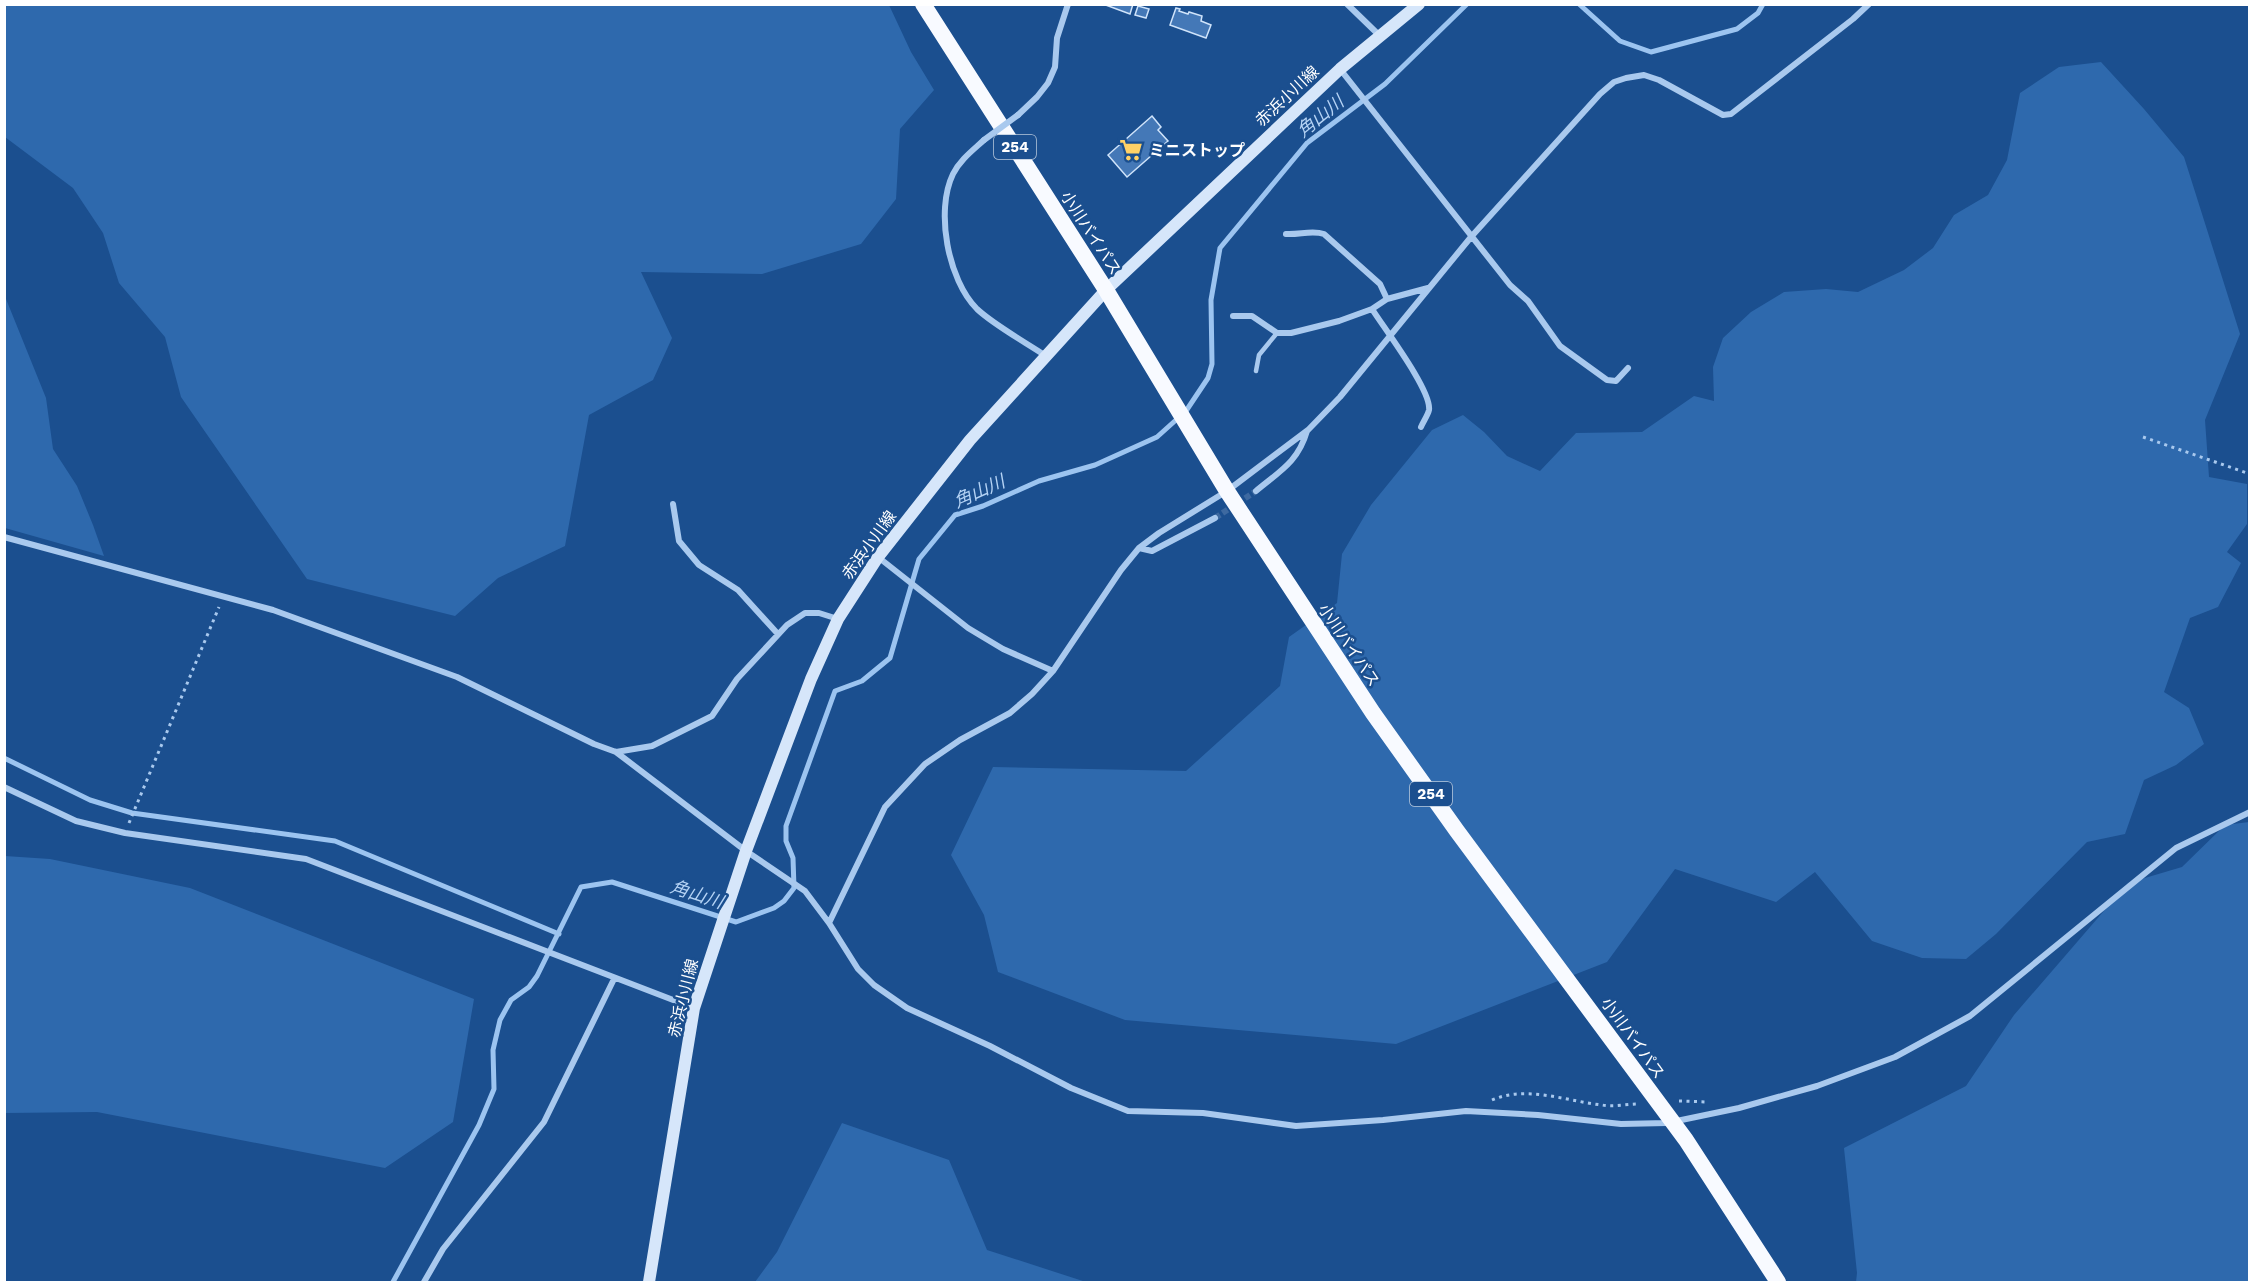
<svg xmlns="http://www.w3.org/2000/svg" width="2254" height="1287" font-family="'Work Sans','Noto Sans JP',sans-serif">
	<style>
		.green { fill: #2e69ad }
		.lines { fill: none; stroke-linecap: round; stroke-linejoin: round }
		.stream { stroke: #9cc4f0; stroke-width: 5 }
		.building { fill: #4478b7; stroke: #cfe3fa; stroke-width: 1.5 }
		.minor-tunnel { stroke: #3d69a0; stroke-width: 6; stroke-dasharray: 6 3; stroke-linecap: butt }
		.path { stroke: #a9c9ee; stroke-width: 3; stroke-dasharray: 3 4.5; stroke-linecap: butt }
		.service { stroke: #a9c9ee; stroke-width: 4.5 }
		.minor { stroke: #a9c9ee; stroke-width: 6 }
		.secondary { stroke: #d6e6fa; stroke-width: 12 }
		.trunk { stroke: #f8faff; stroke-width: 16 }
		.minor-bridge { stroke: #a9c9ee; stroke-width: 6 }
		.labels { text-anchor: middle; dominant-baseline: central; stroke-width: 5; stroke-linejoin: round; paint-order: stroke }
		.shield { fill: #1b4f8f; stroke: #bbcadd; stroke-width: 1.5 }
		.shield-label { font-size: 15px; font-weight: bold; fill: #fff }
		.street-label { font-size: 16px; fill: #fff; stroke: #1b4f8f }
		.poi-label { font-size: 16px; font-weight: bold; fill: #fff; stroke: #1b4f8f; text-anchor: start }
		.water-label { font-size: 18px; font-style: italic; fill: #b5d3f5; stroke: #1b4f8f }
	</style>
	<rect width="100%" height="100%" fill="#1b4f8f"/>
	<path class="green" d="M 4,5 L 889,5 L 911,52 L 934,90 L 900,129 L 896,199 L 861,244 L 762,274 L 641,272 L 672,338 L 653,380 L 589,415 L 565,546 L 498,578 L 455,616 L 307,579 L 181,397 L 165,337 L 119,283 L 103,233 L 73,188 L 5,137 Z
		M 2101,62 L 2144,109 L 2184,157 L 2240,334 L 2205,420 L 2209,477 L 2247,484 L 2247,524 L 2227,552 L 2241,563 L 2218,607 L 2190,618 L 2164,692 L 2189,708 L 2204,744 L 2176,765 L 2144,780 L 2125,834 L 2087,842 L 1996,934 L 1966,959 L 1922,958 L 1872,941 L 1815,872 L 1776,902 L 1675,869 L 1607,962 L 1396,1044 L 1125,1020 L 998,972 L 984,915 L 951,855 L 993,767 L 1186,771 L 1280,686 L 1289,637 L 1337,603 L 1342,554 L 1371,505 L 1432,430 L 1463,415 L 1484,432 L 1507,456 L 1540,471 L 1576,433 L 1642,432 L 1694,396 L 1714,401 L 1713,367 L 1723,338 L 1751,312 L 1784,292 L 1826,289 L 1858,292 L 1904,270 L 1933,248 L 1954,215 L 1988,195 L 2007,160 L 2020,93 L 2059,67 Z
		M 4,294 L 46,398 L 53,449 L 77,486 L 93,525 L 104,556 L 5,528 Z
		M 2249,822 L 2249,1282 L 1856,1282 L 1857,1273 L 1844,1148 L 1966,1086 L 2014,1015 L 2128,883 L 2182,867 L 2225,825 Z
		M 5,856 L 50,859 L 190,888 L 474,999 L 453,1122 L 385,1168 L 97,1112 L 5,1113 Z
		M 842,1123 L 949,1160 L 987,1250 L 1086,1282 L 755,1282 L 777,1252 Z"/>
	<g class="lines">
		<path class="stream" d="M 1579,4 L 1620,41 L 1651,52 L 1737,29 L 1758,13 L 1763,4
			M 4,758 L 90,800 L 132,813 L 335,841 L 559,934
			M 393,1282 L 479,1125 L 494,1089 L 493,1050 L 500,1020 L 511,1000 L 529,987 L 537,976 L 581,887 L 612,882 L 736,922 L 774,908 L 784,901 L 794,888 L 793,858 L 786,841 L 786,826 L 835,691 L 862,681 L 890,658 L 919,559 L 955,515 L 983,506 L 1039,481 L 1095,465 L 1157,437 L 1186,411 L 1208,378 L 1212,364 L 1211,300 L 1220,248 L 1307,143 L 1385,84 L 1467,4"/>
	</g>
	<path class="building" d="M 1103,4 L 1133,4 L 1130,14 Z
		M 1138,6 L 1149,9 L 1146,18 L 1135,15 Z
		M 1176,8 L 1180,9 L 1179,11 L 1188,14 L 1189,12 L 1202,16 L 1201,21 L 1211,25 L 1206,38 L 1170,25 Z
		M 1152,116 L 1161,127 L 1158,130 L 1168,141 L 1127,177 L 1108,155 Z"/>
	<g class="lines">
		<path class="minor-tunnel" d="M 1215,518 L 1256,491"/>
		<path class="path" d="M 2143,437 L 2250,474
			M 129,823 L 219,607
			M 1492,1100 C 1526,1085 1566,1101 1602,1105 C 1614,1107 1627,1104 1639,1104
			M 1679,1101 L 1708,1102"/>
		<path class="service" d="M 1256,371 L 1259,355 L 1277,333"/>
		<path class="minor" d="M 1347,4 L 1380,36
			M 1340,69 L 1510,285 L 1528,301 L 1560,346 L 1607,380 L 1616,381 L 1628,368
			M 1018,115 L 1037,97 L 1048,83 L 1055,67 L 1057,38 L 1068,4
			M 984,140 C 972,151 960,160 953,174 C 935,211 948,280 977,309 C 994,325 1025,342 1046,356
			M 1286,234 C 1299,235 1312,230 1324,234 L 1380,284 L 1387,299
			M 1372,309 C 1384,328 1432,391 1429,410 C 1428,415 1423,422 1421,427
			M 1233,316 L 1252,316 L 1277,333 L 1291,333 L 1339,321 L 1372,309 L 1387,299 L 1428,288
			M 1256,491 C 1280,471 1298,462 1307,431
			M 673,504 L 679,541 L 699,565 L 738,590 L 777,633
			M 4,537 L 273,610 L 457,677 L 594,744 L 616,752 L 652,746 L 712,716 L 737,679 L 787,625 L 805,613 L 819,613 L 838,619
			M 1139,548 L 1152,551 L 1215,518
			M 878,557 L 968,628 L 1003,649 L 1053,671
			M 616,752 L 746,851 L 805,891 L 829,923 L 858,969 L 874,985 L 907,1008 L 990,1046 L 1071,1088 L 1128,1111 L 1203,1113 L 1296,1126 L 1383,1120 L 1466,1111 L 1538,1115 L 1621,1124 L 1667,1123 L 1739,1108 L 1817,1086 L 1895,1057 L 1970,1016 L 2176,848 L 2250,812
			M 4,787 L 76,821 L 125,833 L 306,859 L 694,1008
			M 829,923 L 885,807 L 925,764 L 960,740 L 1010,713 L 1032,694 L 1053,671 L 1121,570 L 1139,548 L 1159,533 L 1227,491 L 1308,430 L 1340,397 L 1471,237 L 1600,94 L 1614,82 L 1626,78 L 1644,75 L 1659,80 L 1723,115 L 1731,114 L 1853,19 L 1869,4
			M 424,1282 L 443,1249 L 544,1122 L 614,979"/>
		<path class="secondary" d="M 649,1282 L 694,1008 L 746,851 L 811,679 L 838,619 L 878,557 L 970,440 L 1106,290 L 1340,69 L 1419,4"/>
		<path class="trunk" d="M 923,4 L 1106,290 L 1227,491 L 1373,713 L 1457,831 L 1686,1140 L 1778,1282"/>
		<path class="minor-bridge" d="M 984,140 L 1018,115"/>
	</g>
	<defs>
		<g id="supermarket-bare" transform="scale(1.8)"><path d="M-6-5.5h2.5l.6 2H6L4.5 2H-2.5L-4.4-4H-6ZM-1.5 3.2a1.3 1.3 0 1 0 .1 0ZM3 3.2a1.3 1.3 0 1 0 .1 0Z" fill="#ffd166" stroke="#1b4f8f" stroke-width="2.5" paint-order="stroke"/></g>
	</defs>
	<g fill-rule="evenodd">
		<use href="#supermarket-bare" x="1131" y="150"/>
	</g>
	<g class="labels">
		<g class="shield">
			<rect x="994" y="135" width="42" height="24" rx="4.5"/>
			<rect x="1410" y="782" width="42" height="24" rx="4.5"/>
		</g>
		<g class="shield-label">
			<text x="1015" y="147">254</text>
			<text x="1431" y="794">254</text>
		</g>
		<g class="street-label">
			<text transform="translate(1287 96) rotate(-43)">赤浜小川線</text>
			<text transform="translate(1091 233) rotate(57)">小川バイパス</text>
			<text transform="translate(869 545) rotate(-54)">赤浜小川線</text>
			<text transform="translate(1349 645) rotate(56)">小川バイパス</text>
			<text transform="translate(683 998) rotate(-76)">赤浜小川線</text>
			<text transform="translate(1633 1038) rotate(54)">小川バイパス</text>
		</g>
		<g class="poi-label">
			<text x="1149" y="150">ミニストップ</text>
		</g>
		<g class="water-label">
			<text transform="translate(1320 116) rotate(-39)">角山川</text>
			<text transform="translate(979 491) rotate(-24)">角山川</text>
			<text transform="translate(697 894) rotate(18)">角山川</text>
		</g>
	</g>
	<rect width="2254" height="1287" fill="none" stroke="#ffffff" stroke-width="12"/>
</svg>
